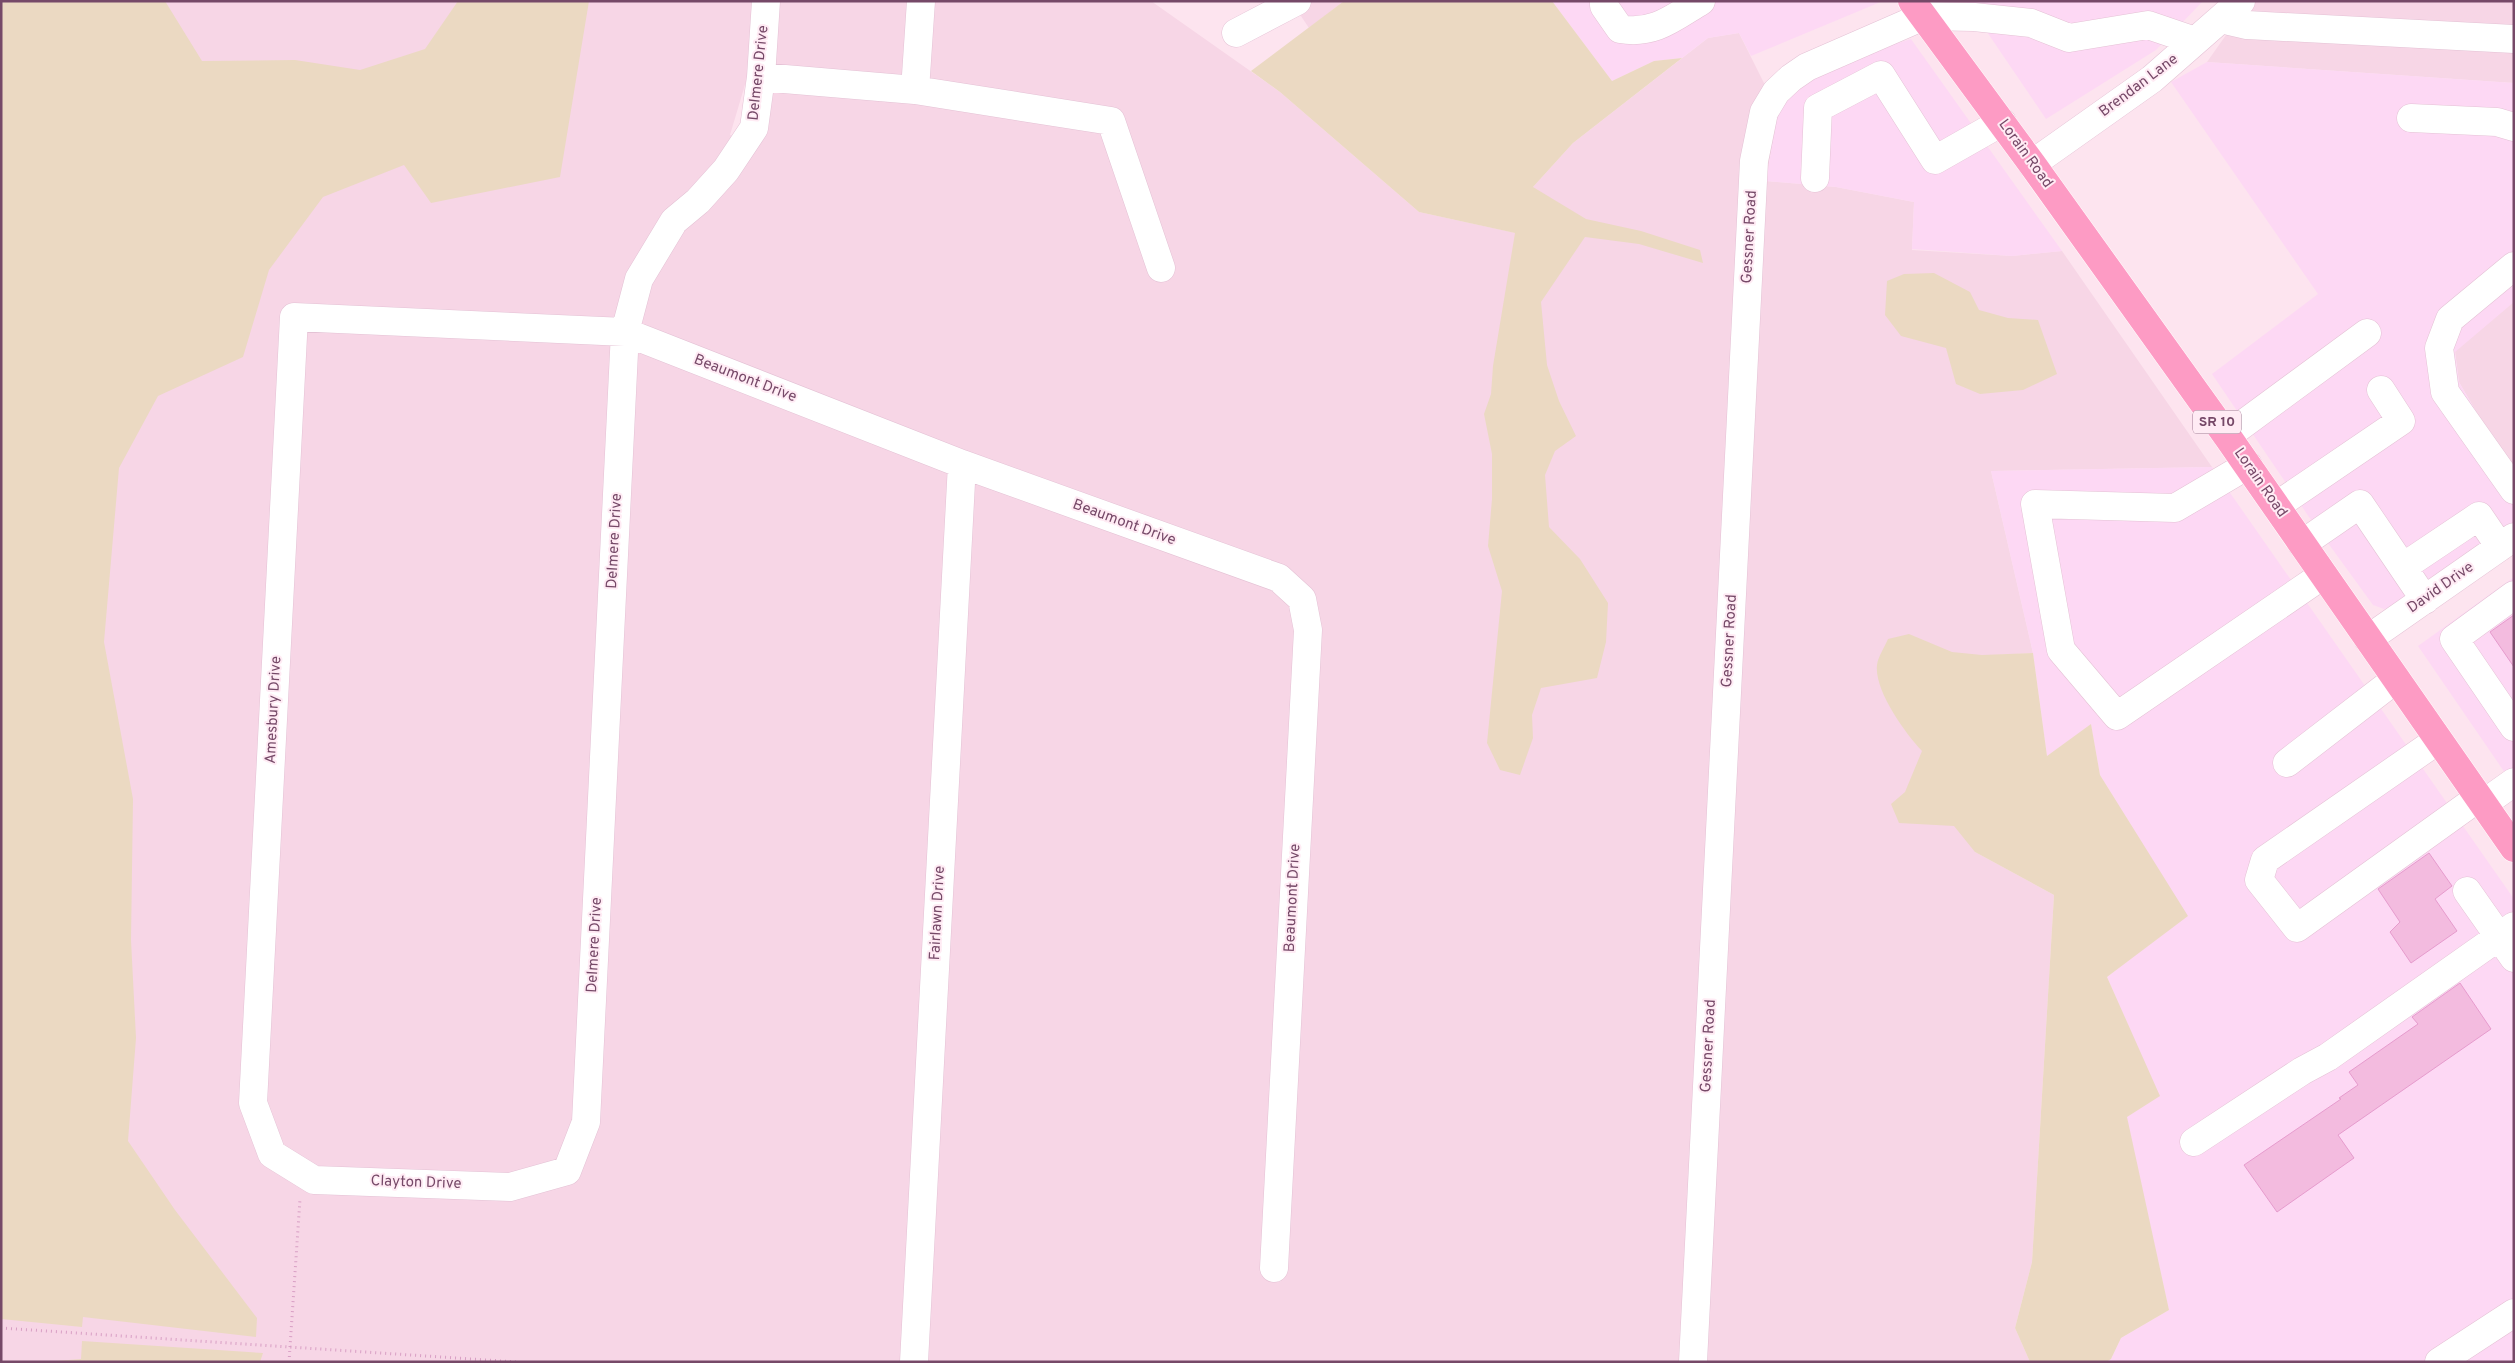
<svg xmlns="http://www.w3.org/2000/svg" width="2515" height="1363" font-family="Overpass,sans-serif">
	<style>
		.residential { fill: #f7d6e6 }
		.commercial { fill: #fdd8f4 }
		.green { fill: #ebd9c2 }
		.building { fill: #f3bbdf; stroke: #e69bcd }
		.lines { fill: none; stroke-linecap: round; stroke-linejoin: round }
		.minor-casing { stroke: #e4c2d5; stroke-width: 29 }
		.major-casing { stroke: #fff; stroke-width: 29 }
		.path { stroke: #d89ec4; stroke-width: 3; stroke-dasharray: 1 4; stroke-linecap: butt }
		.minor { stroke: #fff; stroke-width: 28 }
		.major { stroke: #fd9bc4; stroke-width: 28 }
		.labels { text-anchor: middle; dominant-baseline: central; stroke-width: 4; stroke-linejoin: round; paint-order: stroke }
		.shield { fill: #ffebf4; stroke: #9f7a92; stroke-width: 1 }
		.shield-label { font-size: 14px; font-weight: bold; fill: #764968 }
		.street-label { font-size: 15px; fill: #764968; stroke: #ffebf4 }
	</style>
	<rect width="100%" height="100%" fill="#fde4ef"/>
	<path class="residential" d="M 1,1 L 754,1 L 747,78 L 730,135 L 751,144 L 775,74 L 780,1 L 1151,1 L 1280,92 L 1419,212 L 1529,236 L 1533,187 L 1573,143 L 1708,38 L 1739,33 L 1778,111 L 1766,181 L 1836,187 L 1914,202 L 1912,250 L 2012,256 L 2062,251 L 2212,467 L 1991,471 L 2033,653 L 1982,656 L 1975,852 L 2054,895 L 2032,1262 L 2015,1328 L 2030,1362 L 1,1362 Z
		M 1291,1 L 1344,1 L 1309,28 Z
		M 2250,1 L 2514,1 L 2514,83 L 2207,62 Z
		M 2514,301 L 2514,477 L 2459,382 L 2455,351 Z"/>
	<path class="commercial" d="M 1552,1 L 1883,1 L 1751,56 L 1739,33 L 1708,38 L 1682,58 L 1654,61 L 1612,81 Z
		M 1966,1 L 2203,1 L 2156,50 L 2046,119 Z
		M 1911,39 L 2062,251 L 2012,256 L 1912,249 L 1914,202 L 1836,187 L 1766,181 L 1778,111 L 1792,94 L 1813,76 L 1885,47 Z
		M 2207,62 L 2514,83 L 2514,302 L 2455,352 L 2459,382 L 2514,477 L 2514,526 L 2397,605 L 2384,609 L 2373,605 L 2309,517 L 2212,374 L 2318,294 L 2171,82 Z
		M 2212,467 L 2514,899 L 2514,1362 L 2106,1362 L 2111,1359 L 2121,1338 L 2169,1310 L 2126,1117 L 2159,1096 L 2107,977 L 2187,916 L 2100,775 L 2091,725 L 2047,756 L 2033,653 L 1991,471 Z
		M 2514,577 L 2514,786 L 2418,646 Z"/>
	<path class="green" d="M 1,1 L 165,1 L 202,61 L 295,60 L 360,70 L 425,49 L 458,1 L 589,1 L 560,177 L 431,203 L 404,165 L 323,197 L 269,270 L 243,357 L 158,396 L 119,468 L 104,642 L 133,799 L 131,940 L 136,1038 L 128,1141 L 175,1210 L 257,1318 L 256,1337 L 83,1317 L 82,1327 L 1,1319 Z
		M 1344,1 L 1552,1 L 1612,81 L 1654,61 L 1682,58 L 1573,143 L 1533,187 L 1586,219 L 1641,231 L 1700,250 L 1703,263 L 1639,244 L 1585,237 L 1541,302 L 1547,365 L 1559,401 L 1576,436 L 1555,451 L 1545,475 L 1549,527 L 1580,559 L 1608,603 L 1606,642 L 1597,678 L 1541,688 L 1532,715 L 1533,738 L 1520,775 L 1500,770 L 1487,743 L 1502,591 L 1488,546 L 1492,499 L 1492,454 L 1484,414 L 1491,394 L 1493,366 L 1515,233 L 1419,212 L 1280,92 L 1251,71 Z
		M 1934,273 L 1970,292 L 1979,310 L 2008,318 L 2038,320 L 2057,374 L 2023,390 L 1980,394 L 1956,384 L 1946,348 L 1901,336 L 1885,315 L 1887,281 L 1904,274 Z
		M 1909,634 L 1952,652 L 1982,655 L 2033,653 L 2047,756 L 2091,724 L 2100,775 L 2188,916 L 2107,977 L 2160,1096 L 2127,1117 L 2169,1310 L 2121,1338 L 2111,1359 L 2106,1362 L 2030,1362 L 2015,1328 L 2032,1262 L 2054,895 L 1975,852 L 1954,826 L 1899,823 L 1891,804 L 1905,792 L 1922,751 C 1905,733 1874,690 1877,665 C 1878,657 1885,646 1888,639 Z
		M 82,1341 L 263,1353 L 260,1362 L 43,1362 L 81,1359 Z"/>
	<path class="building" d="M 2514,615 L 2514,667 L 2490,632 Z
		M 2429,853 L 2452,886 L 2435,899 L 2457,931 L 2411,963 L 2390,932 L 2400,922 L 2378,889 Z
		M 2460,983 L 2491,1029 L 2338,1135 L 2354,1158 L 2277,1212 L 2244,1165 L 2341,1099 L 2339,1098 L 2358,1085 L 2349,1072 L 2418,1024 L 2412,1017 Z"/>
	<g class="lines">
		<g class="minor-casing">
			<path id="minor" d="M 766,1 L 761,77 L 754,128 L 726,170 L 698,201 L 674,221 L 639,279 L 625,332 L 586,1122 L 567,1171 L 510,1187 L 314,1180 L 272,1154 L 253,1103 L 294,317 L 625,332 L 962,464 L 1279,578 L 1302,599 L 1308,630 L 1274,1268
				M 1604,1 L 1604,6 L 1620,29 C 1654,35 1673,18 1701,1
				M 2221,19 L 2247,25 L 2514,39
				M 1236,33 L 1297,1
				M 761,77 L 915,90 L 1111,121 L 1161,268
				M 915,90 L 921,1
				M 2411,118 L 2497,122 L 2514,127
				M 2032,164 L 2152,79 L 2241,1
				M 1815,178 L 1818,108 L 1881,75 L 1935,160 L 2002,122
				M 2514,266 L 2450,319 L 2439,348 L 2445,392 L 2514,490
				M 2227,436 L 2367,333
				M 2248,465 L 2175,508 L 2035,504 L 2061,650 L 2117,716 L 2323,575
				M 2276,506 L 2401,421 L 2381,390
				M 2302,544 L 2360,504 L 2425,600
				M 2403,567 L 2479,516 L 2500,547
				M 2514,595 L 2454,639 L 2514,727
				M 2368,639 L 2514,537
				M 2438,740 L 2265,860 L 2259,880 L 2297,928 L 2478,798
				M 2287,763 L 2396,679
				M 2483,804 L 2514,782
				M 2467,891 L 2514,958
				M 2194,1142 L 2302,1071 L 2328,1057 L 2514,926
				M 914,1362 L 962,464
				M 1693,1362 L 1754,161 L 1764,112 L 1776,92 L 1791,78 L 1807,67 L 1924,16 L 1974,17 L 2031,23 L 2069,38 L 2148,25 L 2195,41
				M 2439,1362 L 2514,1313"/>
		</g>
		<g class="major-casing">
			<path id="major" d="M 1912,1 L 2032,164 L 2227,436 L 2514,848"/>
		</g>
		<path class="path" d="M 1,1328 L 517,1362
			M 289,1362 L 300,1199"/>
		<use href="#minor" class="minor"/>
		<use href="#major" class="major"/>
	</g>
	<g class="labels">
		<rect class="shield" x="2193" y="410.5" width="48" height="23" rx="4"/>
		<g class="shield-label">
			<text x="2217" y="422">SR 10</text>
		</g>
		<g class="street-label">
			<text transform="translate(759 73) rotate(-84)">Delmere Drive</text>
			<text transform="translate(2139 86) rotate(-37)">Brendan Lane</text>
			<text transform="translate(2025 154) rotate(54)">Lorain Road</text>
			<text transform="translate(1750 237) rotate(-87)">Gessner Road</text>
			<text transform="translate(745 379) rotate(21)">Beaumont Drive</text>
			<text transform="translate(2260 483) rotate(55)">Lorain Road</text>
			<text transform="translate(1124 523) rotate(20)">Beaumont Drive</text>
			<text transform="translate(615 541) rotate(-87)">Delmere Drive</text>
			<text transform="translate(2441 588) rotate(-35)">David Drive</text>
			<text transform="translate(1730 641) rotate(-87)">Gessner Road</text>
			<text transform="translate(274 710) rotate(-87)">Amesbury Drive</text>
			<text transform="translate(1293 898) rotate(-87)">Beaumont Drive</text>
			<text transform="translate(938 913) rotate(-87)">Fairlawn Drive</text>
			<text transform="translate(595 945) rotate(-87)">Delmere Drive</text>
			<text transform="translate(1709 1046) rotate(-87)">Gessner Road</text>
			<text transform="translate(416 1183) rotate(2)">Clayton Drive</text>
		</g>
	</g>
	<rect width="2515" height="1363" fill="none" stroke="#764968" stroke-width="5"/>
</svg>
